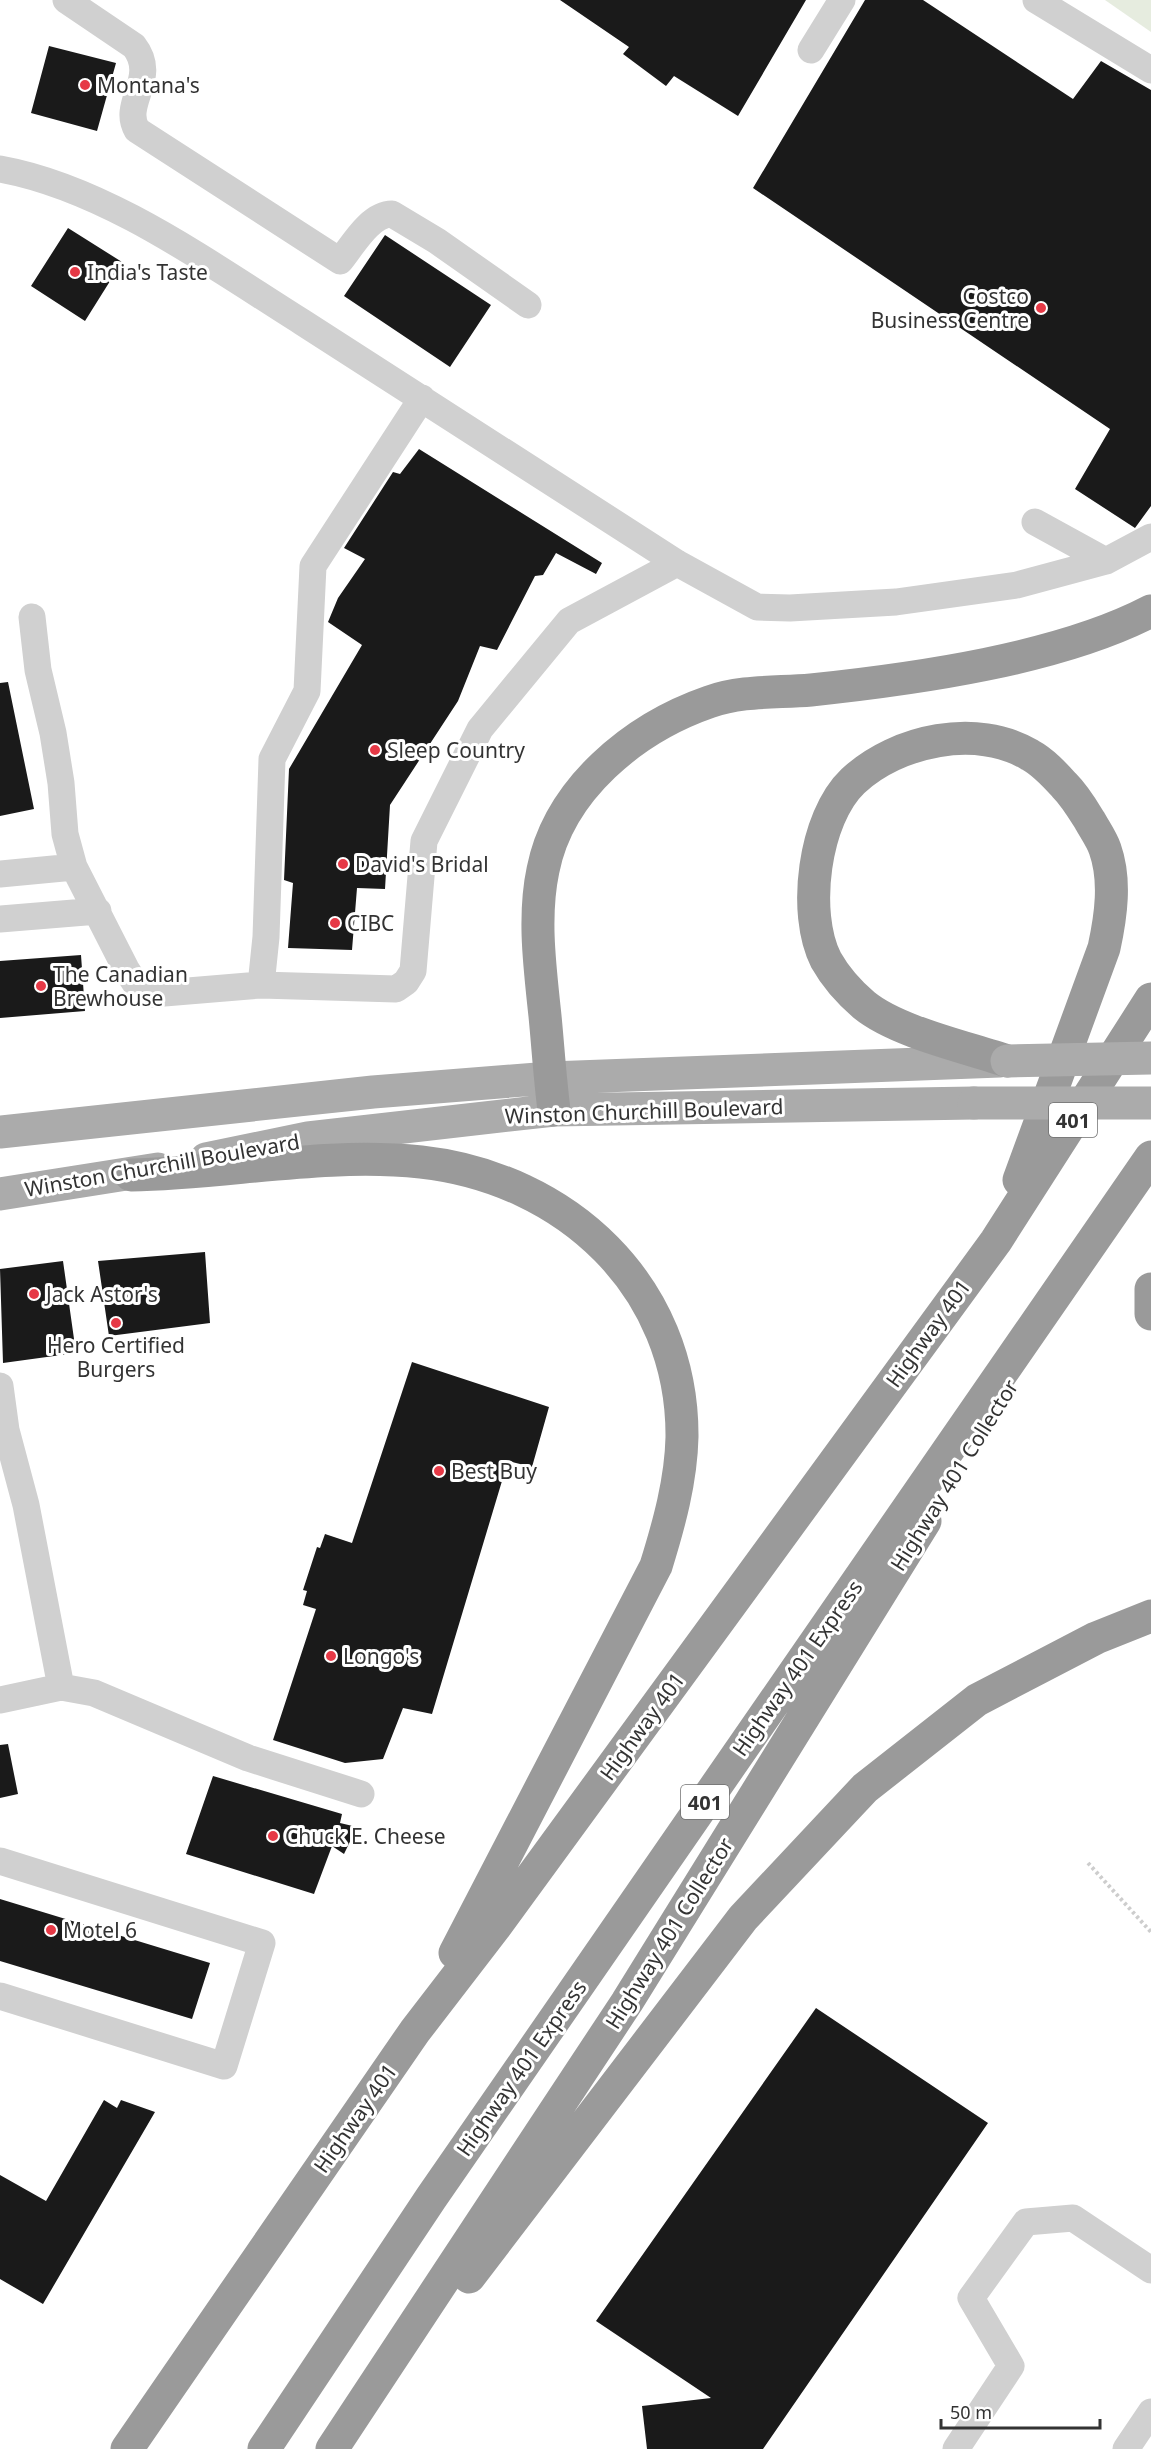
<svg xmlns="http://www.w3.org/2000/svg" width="1151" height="2449" font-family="'Noto Sans',sans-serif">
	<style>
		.green { fill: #e6ecdf }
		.building { fill: #1a1a1a }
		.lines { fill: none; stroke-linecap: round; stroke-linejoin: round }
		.path { stroke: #cdcdcd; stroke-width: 4; stroke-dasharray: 3 3; stroke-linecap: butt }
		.minor { stroke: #d0d0d0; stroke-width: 27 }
		.major { stroke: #ababab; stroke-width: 33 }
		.highway { stroke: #9a9a9a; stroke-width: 33 }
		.major-bridge { stroke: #ababab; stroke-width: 33 }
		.poi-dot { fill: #e63946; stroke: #fff; stroke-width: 2 }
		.labels { text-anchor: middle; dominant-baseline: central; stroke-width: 6; stroke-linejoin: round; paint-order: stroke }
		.shield { fill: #fff; stroke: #707070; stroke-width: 1.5 }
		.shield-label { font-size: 20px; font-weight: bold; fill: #333 }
		.poi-label { font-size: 21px; fill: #333; stroke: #fff; text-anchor: start }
		.street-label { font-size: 21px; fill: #333; stroke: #fff }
	</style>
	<rect width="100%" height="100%" fill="#fff"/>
	<path class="green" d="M 1105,0 L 1151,0 L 1151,32 Z"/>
	<path class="building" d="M 560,0 L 806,0 L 738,116 L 674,76 L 666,86 L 623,54 L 629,47 Z
		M 865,0 L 923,0 L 1073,99 L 1101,61 L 1151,90 L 1151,506 L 1135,528 L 1075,489 L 1110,429 L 753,188 Z
		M 49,46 L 116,63 L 97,131 L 31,113 Z
		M 68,228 L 122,262 L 85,321 L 31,286 Z
		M 385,235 L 491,305 L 450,367 L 344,296 Z
		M 419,449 L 602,563 L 596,574 L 556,553 L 543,575 L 535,576 L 497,650 L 480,646 L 458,701 L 390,805 L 385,889 L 357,888 L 352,950 L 288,948 L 293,883 L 284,880 L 289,769 L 362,645 L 328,622 L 338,598 L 365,559 L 344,548 L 393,472 L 400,474 Z
		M 8,682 L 34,809 L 0,816 L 0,683 Z
		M 81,955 L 85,1011 L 0,1018 L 0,961 Z
		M 205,1252 L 210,1323 L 109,1336 L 98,1261 Z
		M 63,1261 L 76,1353 L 3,1363 L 0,1269 Z
		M 412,1362 L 549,1407 L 532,1467 L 508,1461 L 432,1714 L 403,1708 L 383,1759 L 345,1763 L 273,1740 L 316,1609 L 303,1605 L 307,1591 L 303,1590 L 317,1547 L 320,1548 L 325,1534 L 352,1543 Z
		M 8,1744 L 18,1794 L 0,1798 L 0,1745 Z
		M 213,1776 L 342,1814 L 340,1823 L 357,1827 L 344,1854 L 332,1846 L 314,1894 L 186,1854 Z
		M 0,1899 L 210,1963 L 192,2019 L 0,1961 Z
		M 816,2008 L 988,2123 L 763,2449 L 647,2449 L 642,2406 L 711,2398 L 596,2321 Z
		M 104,2100 L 117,2108 L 121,2100 L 155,2112 L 43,2304 L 0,2279 L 0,2175 L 46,2201 Z"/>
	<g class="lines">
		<path class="path" d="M 1088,1863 L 1151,1932"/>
		<path class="minor" d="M 66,0 L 134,46 C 159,78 121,103 137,130 L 340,261 C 353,245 370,214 392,214 L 437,241 L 528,305
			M 1036,0 L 1151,70
			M 811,50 L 842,0
			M 0,169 C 106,188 211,265 302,322 C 428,402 553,482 677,563 L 757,607 L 790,608 L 896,602 L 1017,585 L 1106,561 L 1151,537
			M 422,398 L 313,566 L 307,691 L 272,759 L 266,937 L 261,985 L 396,989 L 406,982 L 413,971 L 424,841 L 480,729 L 569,621 L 677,563
			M 1035,522 L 1106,561
			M 32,617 L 38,670 L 53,733 L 61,783 L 65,834 L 74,867 L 126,969 L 135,983 L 152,994 L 261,985
			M 0,874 L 74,867
			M 0,919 L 98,911
			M 0,1386 L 6,1430 L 26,1505 L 61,1687
			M 0,1700 L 61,1687 L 94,1693 L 248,1758 L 361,1794
			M 0,1861 L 262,1943 L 224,2066 L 0,1996
			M 956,2449 L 1011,2366 L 971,2298 L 1026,2222 L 1073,2218 L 1151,2270
			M 1126,2449 L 1151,2412"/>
		<path class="major" d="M 0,1132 L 373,1092 L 550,1078 L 1000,1061
			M 206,1159 L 308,1138 L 554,1110 L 974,1103
			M 0,1194 L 158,1169"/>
		<path class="highway" d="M 1007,1061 C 966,1047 897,1032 864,1005 C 850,993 835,976 826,960 C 802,913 814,818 853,781 C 897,740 977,723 1030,755 C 1043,762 1054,774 1064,785 C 1075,796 1082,808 1090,821 C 1095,830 1102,840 1105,849 C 1116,880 1111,916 1104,948 L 1019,1180
			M 554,1110 C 550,1079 548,1047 545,1016 C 540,968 533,917 543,870 C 559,789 634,728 709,702 C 742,690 777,693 811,690 C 915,679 1059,659 1151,611
			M 131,1175 C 228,1173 325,1152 421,1162 C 566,1178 683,1286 682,1437 C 681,1481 669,1524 656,1566 L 455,1953
			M 1151,1289 L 1151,1314
			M 469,2277 L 743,1918 L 865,1788 L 977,1700 L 1096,1638 L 1151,1616
			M 127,2449 L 415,2031 L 495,1927 L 996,1241 L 1151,999
			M 264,2449 L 431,2198 L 1151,1157
			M 332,2449 L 627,2002 L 925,1521"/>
		<path class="major-bridge" d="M 1007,1061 L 1151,1058
			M 974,1103 L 1151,1103"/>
	</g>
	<g class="poi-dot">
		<circle cx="85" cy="85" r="6"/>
		<circle cx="75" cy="272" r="6"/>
		<circle cx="1041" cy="308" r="6"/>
		<circle cx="375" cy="750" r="6"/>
		<circle cx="343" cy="864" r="6"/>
		<circle cx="335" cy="923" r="6"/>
		<circle cx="41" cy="986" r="6"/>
		<circle cx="34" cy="1294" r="6"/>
		<circle cx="116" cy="1323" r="6"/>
		<circle cx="439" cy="1471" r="6"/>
		<circle cx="331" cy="1656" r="6"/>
		<circle cx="273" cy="1836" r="6"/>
		<circle cx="51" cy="1930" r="6"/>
	</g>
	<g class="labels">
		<g class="shield">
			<rect x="1049" y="1103" width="48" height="34" rx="4.5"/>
			<rect x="681" y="1785" width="48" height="34" rx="4.5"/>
		</g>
		<g class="shield-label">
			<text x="1073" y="1120">401</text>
			<text x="705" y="1802">401</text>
		</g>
		<g class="poi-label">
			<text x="97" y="85">Montana's</text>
			<text x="87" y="272">India's Taste</text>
			<text x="1029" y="296" text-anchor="end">Costco<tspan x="1029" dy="24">Business Centre</tspan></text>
			<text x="387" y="750">Sleep Country</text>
			<text x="355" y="864">David's Bridal</text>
			<text x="347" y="923">CIBC</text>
			<text x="53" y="974">The Canadian<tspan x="53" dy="24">Brewhouse</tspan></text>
			<text x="46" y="1294">Jack Astor's</text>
			<text x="116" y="1345" text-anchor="middle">Hero Certified<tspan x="116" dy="24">Burgers</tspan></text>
			<text x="451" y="1471">Best Buy</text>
			<text x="343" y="1656">Longo's</text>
			<text x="285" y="1836">Chuck E. Cheese</text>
			<text x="63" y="1930">Motel 6</text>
		</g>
		<g class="street-label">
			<text transform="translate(644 1111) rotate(-2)">Winston Churchill Boulevard</text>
			<text transform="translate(162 1165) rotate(-10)">Winston Churchill Boulevard</text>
			<text transform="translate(928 1333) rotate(-54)">Highway 401</text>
			<text transform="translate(954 1475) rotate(-58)">Highway 401 Collector</text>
			<text transform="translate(797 1668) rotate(-55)">Highway 401 Express</text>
			<text transform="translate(642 1726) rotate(-54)">Highway 401</text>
			<text transform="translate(669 1933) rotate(-58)">Highway 401 Collector</text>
			<text transform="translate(521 2068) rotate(-55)">Highway 401 Express</text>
			<text transform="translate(355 2118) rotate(-55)">Highway 401</text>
		</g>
	</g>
	<path d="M941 2419v9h159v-9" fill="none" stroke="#333333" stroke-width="3"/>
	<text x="950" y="2419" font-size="18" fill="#333333" stroke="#ffffff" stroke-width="4.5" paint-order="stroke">50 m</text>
</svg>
